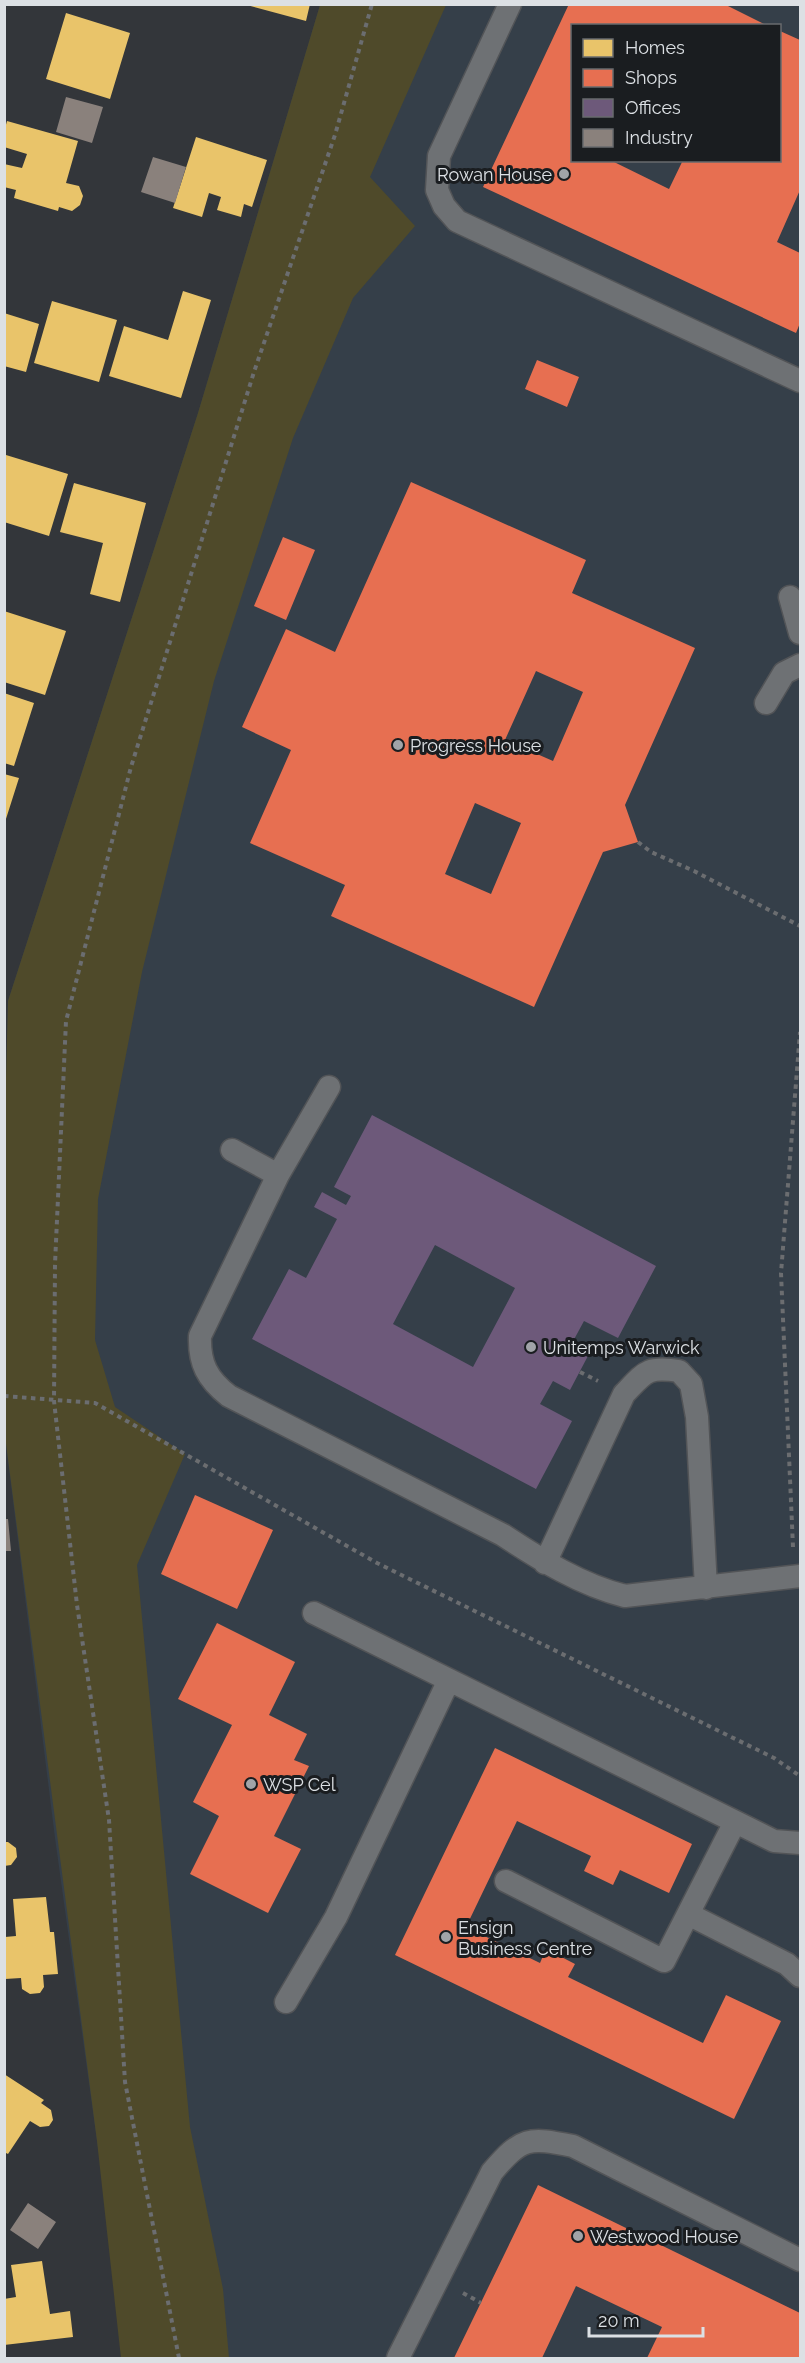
<svg xmlns="http://www.w3.org/2000/svg" width="805" height="2363" font-family="Raleway,sans-serif">
	<style>
		.built { fill: #353f49; fill-rule: evenodd }
		.green { fill: #4f4a2a }
		.homes { fill: #e9c46a }
		.shops { fill: #e76f51; fill-rule: evenodd }
		.offices { fill: #6d597a; fill-rule: evenodd }
		.industry { fill: #8a817c }
		.lines { fill: none; stroke-linecap: round; stroke-linejoin: round }
		.service-casing { stroke: #525457; stroke-width: 25 }
		.path { stroke: #6b6d70; stroke-width: 4; stroke-dasharray: 4.5 4.5; stroke-linecap: butt }
		.service { stroke: #6e7174; stroke-width: 22 }
		.poi-dot { fill: #a1a4a8; stroke: #1a1d20; stroke-width: 2 }
		.labels { text-anchor: middle; dominant-baseline: central; stroke-width: 6; stroke-linejoin: round; paint-order: stroke }
		.poi-label { font-size: 18px; fill: #dce0e4; stroke: #1a1d20; text-anchor: start }
	</style>
	<rect width="100%" height="100%" fill="#33363a"/>
	<path class="built" d="M 320,5 L 800,5 L 800,2358 L 130,2358 L 97,2141 L 55,1838 L 5,1437 L 4,1154 L 8,1001 L 198,413 ZM 572,26 L 780,26 L 780,160 L 572,160 Z"/>
	<path class="green" d="M 320,5 L 446,5 L 370,177 L 415,226 L 353,298 L 293,438 L 214,681 L 142,972 L 98,1199 L 95,1340 L 115,1407 L 185,1454 L 137,1565 L 190,2127 L 223,2289 L 229,2358 L 121,2358 L 97,2141 L 5,1436 L 4,1154 L 8,1001 L 198,413 Z"/>
	<path class="homes" d="M 243,4 L 310,4 L 306,21 Z
		M 66,13 L 130,33 L 110,99 L 46,79 Z
		M 7,121 L 78,141 L 66,183 L 79,186 L 83,196 L 80,205 L 72,211 L 59,207 L 58,211 L 14,198 L 16,190 L 4,187 L 4,164 L 22,168 L 27,154 L 4,147 L 4,132 Z
		M 196,137 L 267,160 L 252,207 L 244,204 L 241,217 L 217,210 L 221,197 L 209,193 L 202,217 L 173,208 Z
		M 183,291 L 211,300 L 181,398 L 109,376 L 124,326 L 168,340 Z
		M 52,301 L 117,320 L 99,382 L 34,363 Z
		M 4,313 L 39,324 L 26,372 L 4,366 Z
		M 6,455 L 68,474 L 49,536 L 4,522 Z
		M 74,483 L 146,503 L 120,602 L 90,594 L 103,543 L 60,532 Z
		M 4,611 L 66,631 L 45,695 L 4,682 Z
		M 4,693 L 34,703 L 14,766 L 4,763 Z
		M 4,774 L 19,778 L 5,822 L 4,822 Z
		M 4,1842 L 8,1842 L 16,1848 L 17,1857 L 11,1865 L 4,1866 Z
		M 46,1897 L 50,1932 L 54,1932 L 58,1974 L 43,1975 L 44,1987 L 40,1993 L 30,1994 L 22,1989 L 21,1978 L 5,1979 L 5,1937 L 16,1936 L 13,1899 Z
		M 4,2074 L 44,2100 L 41,2103 L 51,2110 L 53,2120 L 49,2126 L 40,2127 L 30,2121 L 8,2154 L 4,2152 Z
		M 42,2261 L 50,2314 L 70,2311 L 73,2337 L 4,2345 L 4,2299 L 16,2297 L 11,2265 Z"/>
	<path class="shops" d="M 569,4 L 724,4 L 768,26 L 572,26 L 572,160 L 610,160 L 669,189 L 683,160 L 780,160 L 780,31 L 800,40 L 800,190 L 777,242 L 800,253 L 800,323 L 796,333 L 483,187 Z
		M 537,360 L 579,377 L 567,407 L 525,389 Z
		M 411,482 L 586,560 L 572,593 L 695,648 L 625,805 L 638,842 L 603,852 L 534,1007 L 331,916 L 345,885 L 250,843 L 291,750 L 242,727 L 286,629 L 335,652 ZM 536,671 L 583,692 L 553,761 L 505,740 ZM 475,803 L 521,823 L 491,894 L 445,874 Z
		M 283,537 L 315,550 L 286,620 L 254,606 Z
		M 195,1495 L 273,1530 L 237,1609 L 161,1574 Z
		M 217,1623 L 295,1662 L 269,1715 L 307,1734 L 294,1760 L 309,1766 L 274,1836 L 301,1849 L 268,1913 L 190,1874 L 219,1816 L 193,1802 L 232,1725 L 178,1699 Z
		M 495,1748 L 692,1844 L 669,1893 L 620,1870 L 613,1885 L 584,1871 L 591,1856 L 517,1821 L 466,1927 L 540,1963 L 546,1949 L 575,1964 L 568,1977 L 703,2043 L 726,1995 L 781,2021 L 734,2119 L 395,1955 Z
		M 538,2185 L 800,2313 L 800,2358 L 647,2358 L 662,2327 L 576,2286 L 542,2358 L 454,2358 Z"/>
	<path class="offices" d="M 372,1115 L 656,1266 L 618,1338 L 584,1321 L 571,1345 L 589,1354 L 570,1390 L 553,1381 L 540,1404 L 572,1421 L 536,1489 L 252,1339 L 289,1269 L 306,1278 L 337,1219 L 314,1207 L 322,1192 L 346,1205 L 351,1196 L 334,1187 ZM 435,1245 L 515,1288 L 473,1367 L 393,1324 Z"/>
	<path class="industry" d="M 66,97 L 103,107 L 92,143 L 56,132 Z
		M 153,157 L 186,167 L 175,203 L 141,192 Z
		M 4,1519 L 8,1519 L 11,1551 L 4,1551 Z
		M 28,2203 L 56,2222 L 38,2249 L 10,2230 Z"/>
	<g class="lines">
		<g class="service-casing">
			<path id="service" d="M 510,4 L 439,156 L 437,190 L 444,206 L 457,221 L 800,381
				M 790,597 L 800,633
				M 766,703 L 784,673 L 800,665
				M 329,1087 L 278,1175 L 200,1336 C 199,1363 207,1379 229,1396 L 503,1535 C 541,1560 581,1585 625,1596 L 800,1576
				M 232,1150 L 278,1175
				M 545,1563 L 624,1394 C 645,1372 647,1366 679,1371 L 691,1384 L 697,1417 L 706,1588
				M 314,1613 L 774,1841 L 800,1843
				M 506,1881 L 664,1961 L 735,1822
				M 688,1914 L 787,1964 L 800,1976
				M 286,2002 L 336,1917 L 449,1680
				M 398,2358 L 492,2172 C 522,2137 528,2137 573,2146 L 800,2260"/>
		</g>
		<path class="path" d="M 638,842 L 651,852 L 694,871 L 800,926
			M 580,1372 L 598,1381
			M 4,1396 L 95,1403 L 377,1563 L 774,1758 L 800,1776
			M 793,1547 L 781,1273 L 800,1032
			M 463,2293 L 481,2303
			M 179,2358 L 125,2082 L 109,1820 L 77,1605 L 54,1401 L 55,1264 L 66,1021 L 131,767 L 254,372 L 335,135 L 372,4"/>
		<use href="#service" class="service"/>
	</g>
	<g class="poi-dot">
		<circle cx="564" cy="174" r="6"/>
		<circle cx="398" cy="745" r="6"/>
		<circle cx="531" cy="1347" r="6"/>
		<circle cx="251" cy="1784" r="6"/>
		<circle cx="446" cy="1937" r="6"/>
		<circle cx="578" cy="2236" r="6"/>
	</g>
	<g class="labels">
		<g class="poi-label">
			<text x="552" y="174" text-anchor="end">Rowan House</text>
			<text x="410" y="745">Progress House</text>
			<text x="543" y="1347">Unitemps Warwick</text>
			<text x="263" y="1784">WSP Cel</text>
			<text x="458" y="1927">Ensign<tspan x="458" dy="21">Business Centre</tspan></text>
			<text x="590" y="2236">Westwood House</text>
		</g>
	</g>
	<rect width="805" height="2363" fill="none" stroke="#dce0e4" stroke-width="12"/>
	<rect x="571" y="24" width="210" height="138" fill="#1a1d20" stroke="#686b6e" stroke-width="1.5"/>
	<rect x="583" y="39" width="30" height="18" fill="#e9c46a" stroke="#686b6e" stroke-width="1.5"/>
	<text x="625" y="54" font-size="18" fill="#dce0e4">Homes</text>
	<rect x="583" y="69" width="30" height="18" fill="#e76f51" stroke="#686b6e" stroke-width="1.5"/>
	<text x="625" y="84" font-size="18" fill="#dce0e4">Shops</text>
	<rect x="583" y="99" width="30" height="18" fill="#6d597a" stroke="#686b6e" stroke-width="1.5"/>
	<text x="625" y="114" font-size="18" fill="#dce0e4">Offices</text>
	<rect x="583" y="129" width="30" height="18" fill="#8a817c" stroke="#686b6e" stroke-width="1.5"/>
	<text x="625" y="144" font-size="18" fill="#dce0e4">Industry</text>
	<path d="M589 2327v9h114v-9" fill="none" stroke="#dce0e4" stroke-width="3"/>
	<text x="598" y="2327" font-size="18" fill="#dce0e4" stroke="#1a1d20" stroke-width="4.5" paint-order="stroke">20 m</text>
</svg>
